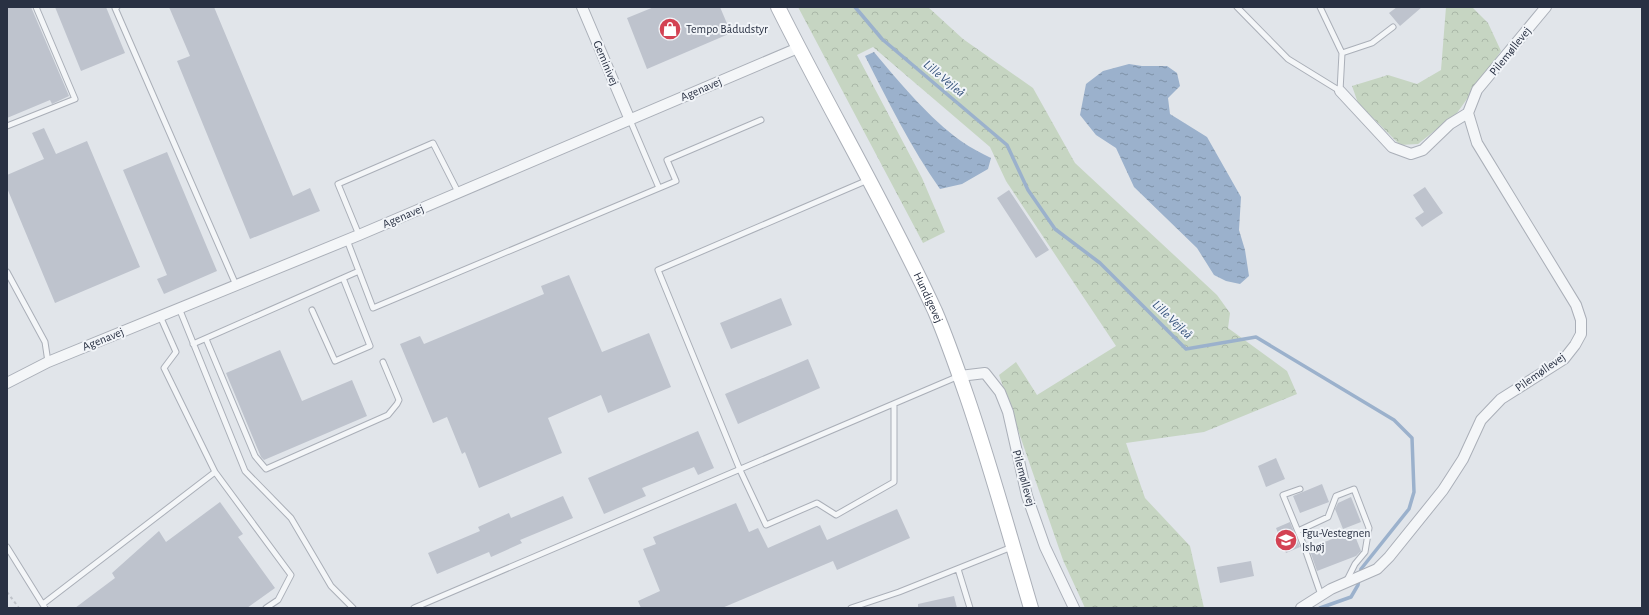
<svg xmlns="http://www.w3.org/2000/svg" width="1649" height="615" font-family="'Alegreya Sans',sans-serif">
	<style>
		.forest { fill: url(#forest-crowns) }
		.water { fill: url(#water-ripples) }
		.lines { fill: none; stroke-linecap: round; stroke-linejoin: round }
		.stream { stroke: #9bb1cc; stroke-width: 3.5 }
		.building { fill: #bec3cd }
		.lane-casing { stroke: #aaafb8; stroke-width: 7 }
		.street-casing { stroke: #aaafb8; stroke-width: 12 }
		.secondary-casing { stroke: #aaafb8; stroke-width: 16 }
		.path { stroke: #bfc3c9; stroke-width: 2; stroke-dasharray: 3 3; stroke-linecap: butt }
		.lane { stroke: #f4f6f8; stroke-width: 5 }
		.street { stroke: #f4f6f8; stroke-width: 10 }
		.secondary { stroke: #fff; stroke-width: 14 }
		.labels { text-anchor: middle; dominant-baseline: central; stroke-width: 4; stroke-linejoin: round; paint-order: stroke }
		.poi-label { font-size: 12px; fill: #293143; stroke: #f1f4f8; text-anchor: start }
		.street-label { font-size: 12px; fill: #293143; stroke: #f1f4f8 }
		.water-label { font-size: 13px; font-style: italic; fill: #314f79; stroke: #f1f4f8 }
	</style>
	<defs>
		<pattern id="forest-crowns" width="20" height="18" patternUnits="userSpaceOnUse"><rect width="20" height="18" fill="#c6d5c2"/><path d="M2 6a3 3 0 1 1 6 0M12 15a3 3 0 1 1 6 0" fill="none" stroke="#aab7a8"/></pattern>
		<pattern id="water-ripples" width="26" height="14" patternUnits="userSpaceOnUse"><rect width="26" height="14" fill="#9bb1cc"/><path d="M2 4q2-2 4 0t4 0M15 11q2-2 4 0t4 0" fill="none" stroke="#7e91a7"/></pattern>
	</defs>
	<rect width="100%" height="100%" fill="#e1e5ea"/>
	<path class="forest" d="M 798,7 L 928,7 L 963,39 L 1033,88 L 1075,163 L 1217,295 L 1230,313 L 1228,328 L 1287,371 L 1297,394 L 1204,432 L 1126,443 L 1145,498 L 1190,546 L 1204,608 L 1085,608 L 1063,560 L 999,375 L 1016,362 L 1037,395 L 1116,346 L 1006,181 L 990,147 L 873,47 L 857,55 L 922,178 L 945,232 L 923,243 Z
		M 1446,7 L 1472,7 L 1488,23 L 1501,51 L 1457,113 L 1418,144 L 1400,145 L 1358,103 L 1352,86 L 1388,75 L 1417,84 L 1441,70 Z"/>
	<path class="water" d="M 874,52 C 899,82 930,119 961,141 C 971,148 981,153 991,158 L 988,169 L 962,184 L 940,189 C 911,148 888,101 865,56 Z
		M 1129,64 L 1142,66 L 1167,66 L 1177,73 L 1180,86 L 1168,98 L 1170,114 L 1207,137 L 1241,197 L 1239,230 L 1245,250 L 1249,276 L 1240,284 L 1226,281 L 1214,275 L 1197,248 L 1134,187 L 1116,148 L 1096,135 L 1080,115 L 1086,84 L 1103,71 Z"/>
	<g class="lines">
		<path class="stream" d="M 855,7 L 882,39 L 1007,145 L 1028,190 L 1055,229 L 1100,263 L 1186,349 L 1256,337 L 1394,420 L 1412,438 L 1414,492 L 1409,509 L 1361,569 L 1358,585 L 1351,597 L 1320,608"/>
	</g>
	<path class="building" d="M 7,7 L 31,7 L 69,96 L 52,104 L 50,100 L 7,118 Z
		M 55,7 L 106,7 L 125,53 L 81,71 Z
		M 169,7 L 214,7 L 293,196 L 310,188 L 320,211 L 250,239 L 177,61 L 190,56 Z
		M 654,7 L 720,7 L 731,33 L 647,69 L 627,18 Z
		M 1397,7 L 1422,7 L 1400,26 L 1389,13 Z
		M 44,128 L 56,154 L 87,141 L 140,267 L 55,303 L 7,188 L 7,175 L 44,159 L 32,133 Z
		M 167,152 L 217,271 L 164,294 L 157,279 L 167,275 L 123,170 Z
		M 1425,187 L 1443,213 L 1422,227 L 1415,218 L 1424,212 L 1413,195 Z
		M 1009,190 L 1049,250 L 1036,258 L 997,198 Z
		M 569,275 L 602,352 L 649,333 L 671,387 L 608,413 L 601,395 L 548,418 L 562,453 L 479,488 L 465,452 L 462,454 L 447,417 L 433,423 L 400,344 L 420,336 L 424,344 L 544,294 L 541,286 Z
		M 781,298 L 792,325 L 731,349 L 720,323 Z
		M 280,350 L 302,401 L 352,380 L 367,416 L 264,460 L 261,457 L 226,373 Z
		M 808,359 L 820,388 L 738,424 L 725,394 Z
		M 698,431 L 714,468 L 698,475 L 694,467 L 642,488 L 646,496 L 604,514 L 588,478 Z
		M 1276,458 L 1285,479 L 1266,487 L 1258,466 Z
		M 1322,484 L 1329,502 L 1300,513 L 1293,496 Z
		M 563,496 L 573,518 L 520,540 L 522,543 L 491,557 L 489,552 L 437,574 L 428,553 L 480,531 L 478,527 L 509,513 L 511,518 Z
		M 1351,497 L 1361,522 L 1343,529 L 1335,509 L 1338,503 Z
		M 220,502 L 243,534 L 238,537 L 275,588 L 247,608 L 75,608 L 115,578 L 112,573 L 159,531 L 166,542 Z
		M 736,503 L 749,532 L 758,528 L 768,548 L 820,525 L 827,540 L 897,509 L 910,538 L 837,570 L 833,561 L 722,608 L 641,608 L 638,601 L 660,591 L 643,549 L 656,544 L 653,537 Z
		M 1290,522 L 1300,547 L 1286,553 L 1276,528 Z
		M 1353,531 L 1361,551 L 1356,556 L 1317,571 L 1309,548 Z
		M 1251,561 L 1254,576 L 1220,583 L 1217,567 Z
		M 954,596 L 957,608 L 918,608 L 918,604 Z"/>
	<g class="lines">
		<g class="lane-casing">
			<path id="lane" d="M 117,7 L 115,8 L 236,285
				M 1237,7 L 1288,59 L 1340,91 L 1342,53 L 1320,7
				M 1342,53 L 1372,43 L 1393,27
				M 630,120 L 659,188
				M 7,126 L 75,99 L 36,7
				M 868,180 L 658,270 L 740,470 L 766,525 L 817,503 L 836,515 L 894,482 L 894,404
				M 359,235 L 338,184 L 433,143 L 458,192
				M 347,240 L 373,308 L 676,181 L 667,160 L 761,120
				M 7,272 L 45,342 L 48,362
				M 179,308 L 245,471 L 291,518 L 331,586 L 353,608
				M 312,310 L 335,361 L 370,346 L 343,278
				M 206,339 L 255,456 L 266,469 L 388,415 L 397,404 L 399,400 L 383,362
				M 193,344 L 359,271
				M 215,472 L 291,575 L 278,600 L 266,608
				M 1300,489 L 1283,495 L 1304,546 L 1321,595
				M 1298,531 L 1328,517 L 1336,496 L 1354,489 L 1369,528 L 1365,552 L 1355,564 L 1347,580
				M 7,547 L 45,608
				M 958,569 L 970,608
				M 43,604 L 215,472 L 164,368 L 176,352 L 160,316
				M 414,608 L 959,376
				M 851,608 L 899,592 L 1012,547"/>
		</g>
		<g class="street-casing">
			<path id="street" d="M 582,7 L 630,120
				M 1340,91 L 1392,147 L 1411,154 L 1423,150 L 1450,124 L 1468,113
				M 960,376 L 985,373 L 1000,392 L 1008,412 L 1027,496 L 1045,547 L 1074,608
				M 7,383 L 48,362 L 359,235 L 798,48
				M 1301,608 L 1331,589 L 1377,569 L 1389,557 L 1443,490 L 1463,459 L 1481,420 L 1501,399 L 1564,359 L 1575,345 L 1581,334 L 1581,320 L 1576,305 L 1477,143 L 1468,113 L 1477,90 L 1546,7"/>
		</g>
		<g class="secondary-casing">
			<g id="secondary">
				<path id="s1" d="M 778,7 C 829,109 887,207 935,311 C 947,339 957,368 967,397 C 991,467 1010,537 1031,608"/>
			</g>
		</g>
		<path class="path" d="M 7,592 L 19,608"/>
		<use href="#lane" class="lane"/>
		<use href="#street" class="street"/>
		<use href="#secondary" class="secondary"/>
	</g>
	<defs>
		<g id="shop-disc" transform="scale(1.15)"><circle r="9.5" fill="#d34253" stroke="#f1f4f8"/><path d="M-5-2.5h2.3a2.7 3.5 0 0 1 5.4 0H5L5.5 6h-11ZM-1.5-2.5h3a1.5 2.3 0 0 0-3 0Z" fill="#fff"/></g>
		<g id="school-disc" transform="scale(1.15)"><circle r="9.5" fill="#d34253" stroke="#f1f4f8"/><path d="M0-5L7-2L0 1L-7-2ZM-4 1L0 2.5L4 1V4Q0 6-4 4Z" fill="#fff"/></g>
	</defs>
	<g fill-rule="evenodd">
		<use href="#shop-disc" x="670" y="29"/>
		<use href="#school-disc" x="1286" y="540"/>
	</g>
	<g class="labels">
		<g class="poi-label">
			<text x="686" y="29">Tempo Bådudstyr</text>
			<text x="1302" y="533">Fgu-Vestegnen<tspan x="1302" dy="14">Ishøj</tspan></text>
		</g>
		<g class="street-label">
			<text transform="translate(1510 51) rotate(-51)">Pilemøllevej</text>
			<text transform="translate(606 63) rotate(67)">Geminivej</text>
			<text transform="translate(701 89) rotate(-23)">Agenavej</text>
			<text transform="translate(403 216) rotate(-23)">Agenavej</text>
			<text stroke="none"><textPath href="#s1" startOffset="327">Hundigevej</textPath></text>
			<text transform="translate(103 339) rotate(-22)">Agenavej</text>
			<text transform="translate(1540 372) rotate(-35)">Pilemøllevej</text>
			<text transform="translate(1024 478) rotate(75)">Pilemøllevej</text>
		</g>
		<g class="water-label">
			<text transform="translate(944 79) rotate(40)">Lille Vejleå</text>
			<text transform="translate(1172 320) rotate(44)">Lille Vejleå</text>
		</g>
	</g>
	<rect width="1649" height="615" fill="none" stroke="#293143" stroke-width="16"/>
</svg>
